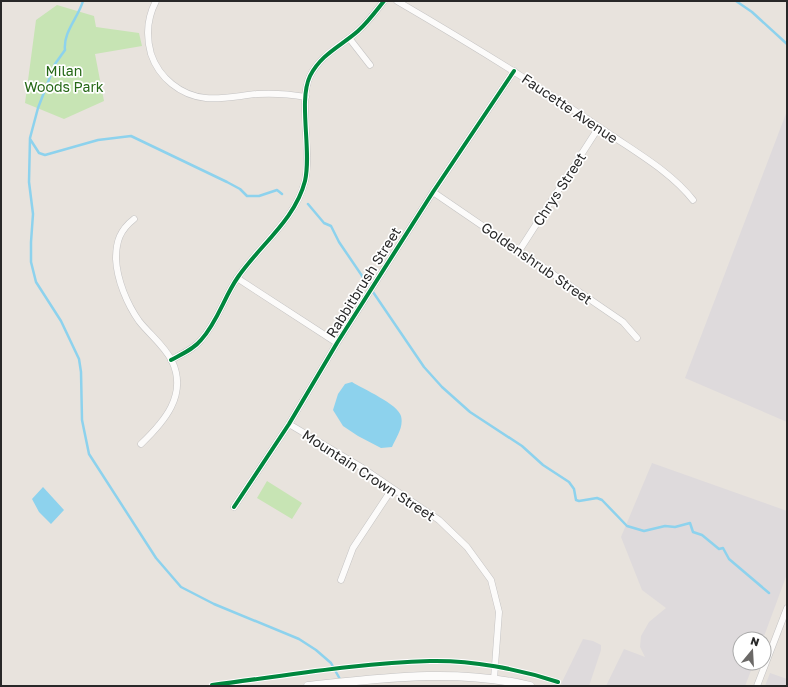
<svg xmlns="http://www.w3.org/2000/svg" width="788" height="687" font-family="'Golos Text',sans-serif">
	<style>
		.industrial { fill: #dedadc }
		.green { fill: #c7e4b4 }
		.water { fill: #8dd2ed }
		.lines { fill: none; stroke-linecap: round; stroke-linejoin: round }
		.stream { stroke: #8dd2ed; stroke-width: 2.5 }
		.minor-casing { stroke: #c4c3c3; stroke-width: 7 }
		.tertiary-casing { stroke: #c4c3c3; stroke-width: 9 }
		.minor { stroke: #fcfbfa; stroke-width: 6 }
		.tertiary { stroke: #fcfbfa; stroke-width: 8 }
		.cycleway-casing { stroke: #fff; stroke-width: 6 }
		.cycleway { stroke: #00873e; stroke-width: 4 }
		.labels { text-anchor: middle; dominant-baseline: central; stroke-width: 3.5; stroke-linejoin: round; paint-order: stroke }
		.park-label { font-size: 14px; fill: #256716; stroke: #fff }
		.street-label { font-size: 14px; fill: #282828; stroke: #fff }
	</style>
	<rect width="100%" height="100%" fill="#e8e3dd"/>
	<path class="industrial" d="M 787,111 L 787,422 L 685,378 Z
		M 652,463 L 787,511 L 787,574 L 763,639 L 740,639 L 740,663 L 754,663 L 745,686 L 606,686 L 624,649 L 645,657 L 640,647 L 641,636 L 649,622 L 666,608 L 642,590 L 621,537 Z
		M 583,639 L 593,641 L 601,645 L 601,650 L 589,686 L 565,686 L 561,684 Z
		M 770,673 L 787,679 L 787,686 L 765,686 Z"/>
	<path class="green" d="M 57,5 L 94,16 L 96,27 L 139,33 L 142,46 L 95,54 L 104,101 L 64,119 L 25,103 L 36,20 Z
		M 267,481 L 302,503 L 292,519 L 257,498 Z"/>
	<path class="water" d="M 352,382 C 363,389 398,404 401,416 C 404,427 396,438 392,447 L 381,448 L 358,436 L 343,426 L 333,410 L 338,394 L 345,384 Z
		M 43,487 L 64,510 L 51,524 L 39,512 L 32,499 Z"/>
	<g class="lines">
		<path class="stream" d="M 83,1 C 78,18 63,32 65,50 L 55,64 L 38,108 L 30,138 L 29,182 L 33,214 L 31,242 L 31,262 L 36,282 L 61,321 L 79,359 L 81,372 L 82,420 L 89,454 L 156,558 L 181,587 L 214,604 L 299,639 L 316,650 L 331,663 L 341,681
			M 736,1 L 752,12 L 787,44
			M 30,139 L 39,153 L 45,155 L 98,140 L 131,136 L 227,182 L 240,189 L 247,196 L 259,196 L 277,190 L 282,194
			M 308,204 L 324,223 L 331,226 L 339,242 L 424,367 L 442,387 L 470,412 L 522,446 L 543,465 L 569,482 L 574,489 L 576,500 L 579,501 L 597,498 L 602,500 L 627,526 L 644,531 L 665,526 L 675,527 L 690,523 L 693,532 L 702,535 L 719,549 L 723,548 L 729,559 L 769,593"/>
		<g class="minor-casing">
			<path id="minor" d="M 156,1 C 147,18 146,36 151,54 C 155,66 162,76 172,84 C 199,106 226,97 257,94 C 273,93 289,94 306,97
				M 397,1 C 469,43 539,86 608,133 C 637,153 671,172 693,200
				M 349,38 L 370,65
				M 433,192 L 623,322 L 637,338
				M 134,219 C 120,230 116,241 116,259 C 117,280 127,304 139,321 C 149,334 164,345 172,361 C 188,395 164,422 141,444
				M 519,251 L 599,127
				M 237,278 L 337,343
				M 171,360 C 182,354 194,349 201,340 C 218,321 224,297 238,277 C 260,245 295,220 305,181 C 312,151 298,101 310,76 C 321,54 341,46 358,31 C 368,22 376,11 384,1
				M 289,424 L 361,467 L 439,520 L 467,547 L 491,580 L 499,612 L 494,679
				M 234,507 L 289,424 L 337,343 L 433,192 L 514,71
				M 341,580 L 353,548 L 392,489
				M 757,686 L 787,608"/>
		</g>
		<g class="tertiary-casing">
			<path id="tertiary" d="M 308,686 C 383,678 457,668 530,686"/>
		</g>
		<use href="#minor" class="minor"/>
		<use href="#tertiary" class="tertiary"/>
		<g class="cycleway-casing">
			<path id="cycleway" d="M 171,360 C 182,354 194,349 201,340 C 218,321 224,297 238,277 C 260,245 295,220 305,181 C 312,151 298,101 310,76 C 321,54 341,46 358,31 C 368,22 376,11 384,1
				M 234,507 L 289,424 L 337,343 L 433,192 L 514,71
				M 212,685 C 284,676 357,663 430,661 C 471,660 519,669 558,682"/>
		</g>
		<use href="#cycleway" class="cycleway"/>
	</g>
	<g class="labels">
		<g class="park-label">
			<text x="64" y="70">Milan<tspan x="64" dy="16">Woods Park</tspan></text>
		</g>
		<g class="street-label">
			<text transform="translate(570 108) rotate(34)">Faucette Avenue</text>
			<text transform="translate(559 189) rotate(-57)">Chrys Street</text>
			<text transform="translate(537 263) rotate(35)">Goldenshrub Street</text>
			<text transform="translate(363 282) rotate(-58)">Rabbitbrush Street</text>
			<text transform="translate(369 475) rotate(33)">Mountain Crown Street</text>
		</g>
	</g>
	<rect width="788" height="687" fill="none" stroke="#282828" stroke-width="4"/>
	<g transform="translate(752 651) rotate(18)"><circle r="19" fill="#ffffff" stroke="#a9a9a9"/>
	<path d="M0-3L7 15L0 10L-7 15Z" fill="#6b6967"/>
	<text y="-6" font-size="11" font-weight="bold" text-anchor="middle" fill="#282828">N</text>
	</g>
</svg>
